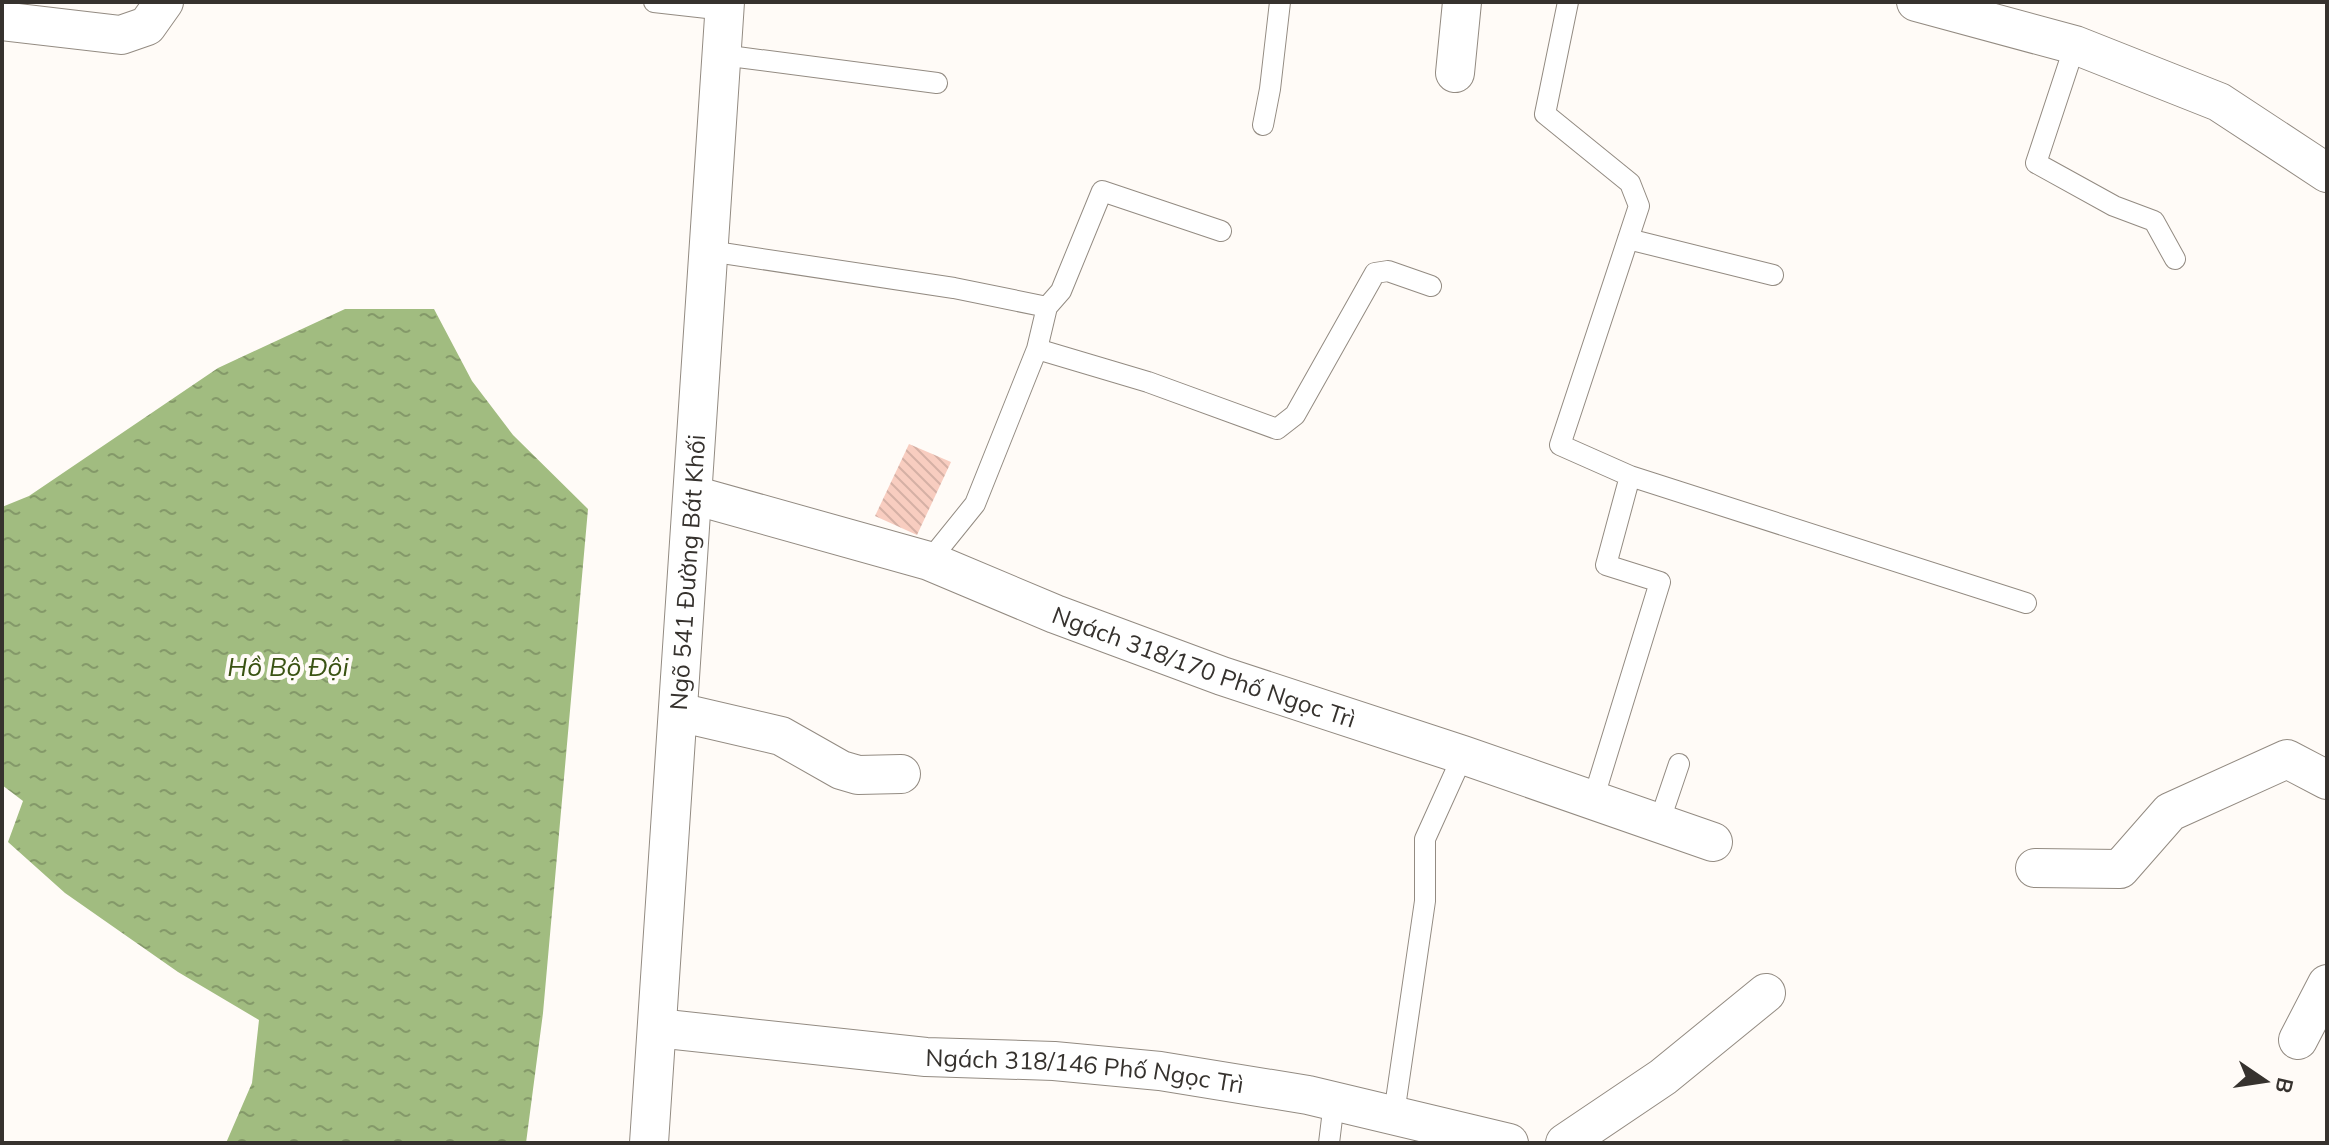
<svg xmlns="http://www.w3.org/2000/svg" width="2329" height="1145" font-family="Mulish,sans-serif">
	<style>
		.water { fill: url(#water-ripples) }
		.building { fill: url(#building-back-hatch) }
		.lines { fill: none; stroke-linecap: round; stroke-linejoin: round }
		.service-casing { stroke: #938b82; stroke-width: 22 }
		.minor-casing { stroke: #938b82; stroke-width: 40 }
		.service { stroke: #fff; stroke-width: 20 }
		.minor { stroke: #fff; stroke-width: 38 }
		.labels { text-anchor: middle; dominant-baseline: central; stroke-width: 8; stroke-linejoin: round; paint-order: stroke }
		.street-label { font-size: 24px; fill: #36322e; stroke: #fffbf7 }
		.water-label { font-size: 26px; font-style: italic; fill: #3a5212; stroke: #fffbf7 }
	</style>
	<defs>
		<pattern id="water-ripples" width="26" height="14" patternUnits="userSpaceOnUse" patternTransform="scale(2)"><rect width="26" height="14" fill="#a1bc80"/><path d="M2 4q2-2 4 0t4 0M15 11q2-2 4 0t4 0" fill="none" stroke="#849969"/></pattern>
		<pattern id="building-back-hatch" width="6" height="6" patternUnits="userSpaceOnUse" patternTransform="scale(2)"><rect width="6" height="6" fill="#f8cdc0"/><path d="M-1 5l2 2M0 0l6 6M5-1l2 2" fill="none" stroke="#d5b0a5"/></pattern>
	</defs>
	<rect width="100%" height="100%" fill="#fffbf7"/>
	<path class="water" d="M 345,309 L 434,309 L 472,381 L 513,435 L 588,509 L 543,1013 L 526,1143 L 226,1143 L 252,1083 L 259,1020 L 178,972 L 65,893 L 8,842 L 23,801 L 2,785 L 2,507 L 29,496 L 218,368 Z"/>
	<path class="building" d="M 909,444 L 951,462 L 917,535 L 875,516 Z"/>
	<g class="lines">
		<g class="service-casing">
			<path id="service" d="M 654,2 L 725,10
				M 1568,2 L 1545,114 L 1630,183 L 1639,206 L 1560,445 L 1630,476
				M 2075,45 L 2036,163 L 2114,206 L 2154,221 L 2175,259
				M 722,55 L 937,83
				M 1263,125 L 1270,89 L 1280,2
				M 1628,239 L 1773,275
				M 709,251 L 954,288 L 1047,307 L 1037,349 L 1148,382 L 1277,429 L 1295,415 L 1375,273 L 1388,271 L 1431,286
				M 1047,307 L 1061,291 L 1102,191 L 1221,231
				M 929,561 L 975,504 L 1037,349
				M 1593,800 L 1660,582 L 1606,565 L 1630,476 L 2026,603
				M 1659,823 L 1679,764
				M 1394,1114 L 1425,901 L 1425,839 L 1463,755
				M 1329,1143 L 1334,1102"/>
		</g>
		<g class="minor-casing">
			<g id="minor">
				<path d="M 1916,2 L 2075,45 L 2219,102 L 2327,173"/>
				<path d="M 2,21 L 121,35 L 147,26 L 164,2"/>
				<path d="M 1455,73 L 1462,2"/>
				<path id="s1" d="M 693,495 L 929,561 L 1055,614 L 1222,676 L 1463,755 L 1713,842"/>
				<path d="M 678,712 L 781,736 L 841,770 L 858,775 L 901,774"/>
				<path d="M 2035,868 L 2120,869 L 2170,812 L 2287,759 L 2327,780"/>
				<path id="s2" d="M 657,1028 L 926,1057 L 1054,1061 L 1160,1071 L 1308,1095 L 1509,1143"/>
				<path d="M 2298,1040 L 2327,984"/>
				<path id="s3" d="M 649,1143 L 725,2"/>
				<path d="M 1565,1143 L 1663,1077 L 1766,993"/>
			</g>
		</g>
		<use href="#service" class="service"/>
		<use href="#minor" class="minor"/>
	</g>
	<g class="labels">
		<g class="street-label">
			<text stroke="none"><textPath href="#s3" startOffset="572">Ngõ 541 Đường Bát Khối</textPath></text>
			<text stroke="none"><textPath href="#s1" startOffset="540">Ngách 318/170 Phố Ngọc Trì</textPath></text>
			<text stroke="none"><textPath href="#s2" startOffset="430">Ngách 318/146 Phố Ngọc Trì</textPath></text>
		</g>
		<g class="water-label">
			<text x="288" y="666">Hồ Bộ Đội</text>
		</g>
	</g>
	<rect width="2329" height="1145" fill="none" stroke="#36322e" stroke-width="8"/>
	<g transform="translate(2265 1081) rotate(103)" stroke="#fffbf7" stroke-width="6" paint-order="stroke">
	<path d="M0-6L14 30L0 20L-14 30Z" fill="#36322e"/>
	<text y="-12" font-size="22" font-weight="bold" text-anchor="middle" fill="#36322e">B</text>
	</g>
</svg>
